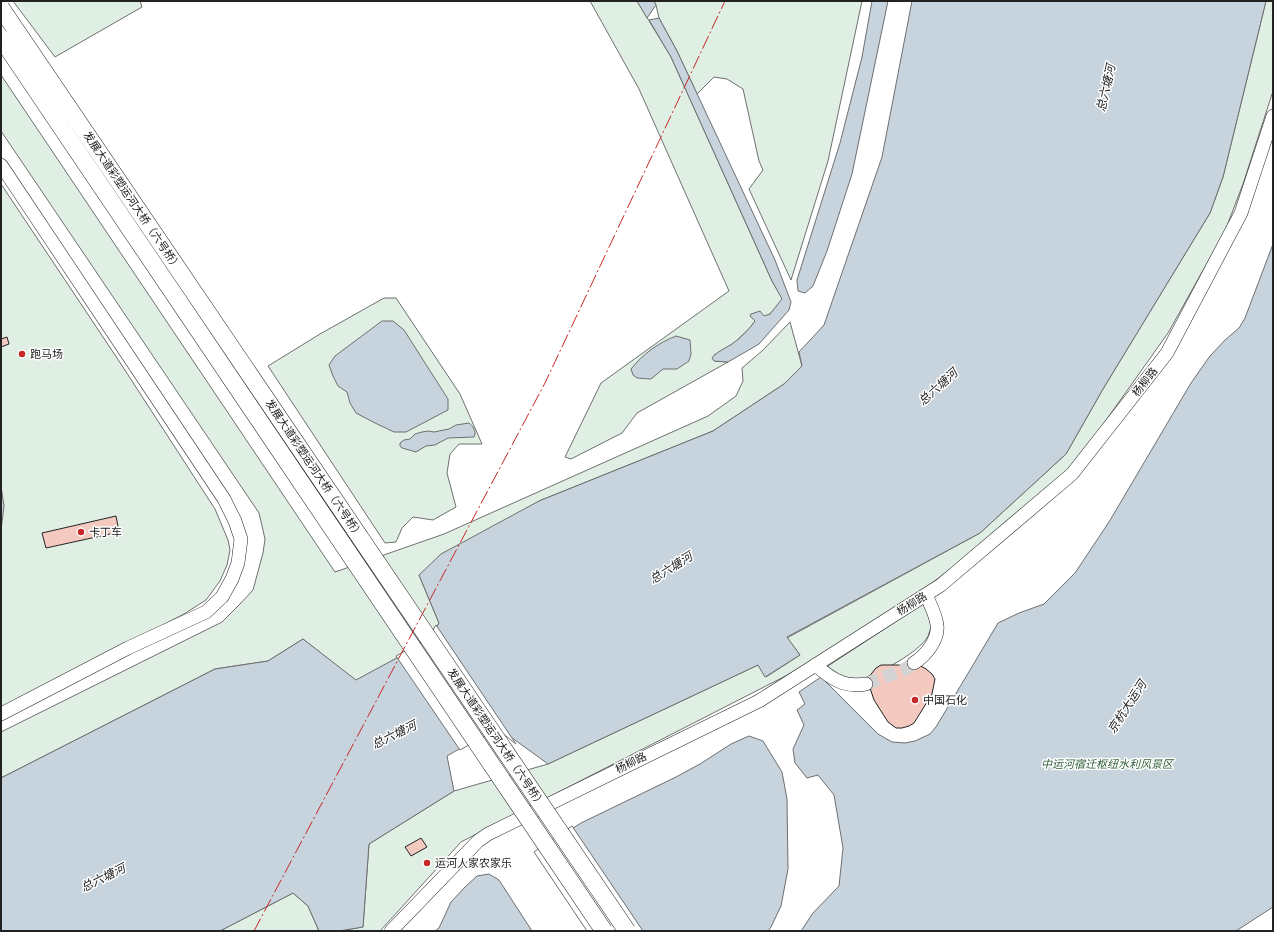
<svg xmlns="http://www.w3.org/2000/svg" width="1274" height="932" font-family="Bitter,'Noto Sans SC',serif">
	<style>
		.green { fill: #e0efe3; stroke: #6f6f6f }
		.water { fill: #c7d3dd; stroke: #6f6f6f }
		.pier { fill: #fff; stroke: #6f6f6f }
		.building { fill: #f3c9c0; stroke: #222 }
		.lines { fill: none; stroke-linecap: round; stroke-linejoin: round }
		.minor-tunnel { stroke: #d3d3d3; stroke-width: 13; stroke-dasharray: 13 6; stroke-linecap: butt }
		.minor-casing { stroke: #222; stroke-width: 14 }
		.minor { stroke: #fff; stroke-width: 13 }
		.major-bridge-casing { stroke: #222; stroke-width: 18; stroke-linecap: butt }
		.major-bridge { stroke: #fff; stroke-width: 17 }
		.power { stroke: #c62828; stroke-width: 1; stroke-dasharray: 14 3 2 3; stroke-linecap: butt }
		.poi-dot { fill: #c62828; stroke: #fff; stroke-width: 1.5 }
		.labels { text-anchor: middle; dominant-baseline: central; stroke-width: 3; stroke-linejoin: round; paint-order: stroke }
		.street-label { font-size: 11px; fill: #222; stroke: #fff }
		.poi-label { font-size: 11px; fill: #222; stroke: #fff; text-anchor: start }
		.park-label { font-size: 11px; font-style: italic; fill: #2f5e38; stroke: #fff }
		.water-label { font-size: 12px; font-style: italic; fill: #222; stroke: #fff }
	</style>
	<rect width="100%" height="100%" fill="#fff"/>
	<path class="green" d="M 13,1 L 140,1 L 142,7 L 55,57 Z
		M 590,1 L 637,1 L 671,57 L 772,281 L 783,299 L 770,314 L 755,321 L 750,328 L 734,343 L 714,355 L 715,361 L 728,362 L 637,413 L 622,433 L 571,459 L 565,457 L 601,383 L 729,291 L 639,89 Z
		M 654,1 L 862,1 L 828,161 L 791,280 L 749,189 L 763,170 L 759,161 L 743,89 L 727,79 L 714,77 L 697,94 L 677,51 L 659,18 L 656,5 Z
		M 1266,1 L 1273,1 L 1273,91 L 1243,184 L 1225,231 L 1168,333 L 1072,468 L 998,532 L 928,586 L 807,665 L 461,842 L 380,931 L 339,931 L 363,927 L 369,844 L 454,791 L 548,764 L 758,665 L 766,677 L 800,655 L 787,638 L 980,533 L 1066,454 L 1103,389 L 1210,213 L 1223,177 Z
		M 1,75 L 335,572 L 444,534 L 708,416 L 736,396 L 743,381 L 742,368 L 762,351 L 790,322 L 802,366 L 784,384 L 713,431 L 539,501 L 419,575 L 439,623 L 428,641 L 356,681 L 303,639 L 268,661 L 215,669 L 1,778 L 1,732 L 222,622 L 240,604 L 253,590 L 263,553 L 265,539 L 259,513 L 1,131 Z
		M 1,184 L 119,361 L 215,509 L 228,540 L 230,550 L 227,565 L 220,581 L 206,600 L 184,614 L 1,708 Z
		M 384,298 L 396,298 L 460,394 L 482,444 L 459,444 L 450,454 L 447,473 L 456,507 L 433,520 L 413,517 L 402,528 L 396,542 L 385,543 L 268,366 L 320,334 Z
		M 924,603 C 929,615 934,623 928,636 C 921,652 864,684 846,681 C 841,680 830,671 825,668 Z
		M 293,893 L 308,906 L 319,931 L 220,931 Z"/>
	<path class="water" d="M 637,1 L 654,1 L 656,5 L 647,18 Z
		M 872,1 L 888,1 L 852,174 L 827,251 L 813,286 L 805,293 L 798,291 L 797,280 L 840,143 L 862,57 Z
		M 912,1 L 1266,1 L 1223,177 L 1210,213 L 1103,389 L 1066,454 L 980,533 L 787,637 L 800,655 L 765,677 L 758,665 L 548,764 L 497,727 L 447,756 L 454,791 L 369,844 L 363,927 L 339,931 L 319,931 L 308,906 L 293,893 L 220,931 L 1,931 L 1,778 L 215,669 L 268,661 L 303,639 L 356,680 L 428,641 L 439,623 L 419,575 L 441,554 L 539,501 L 713,431 L 784,384 L 802,366 L 799,352 L 824,325 L 882,157 Z
		M 659,18 L 677,51 L 775,260 L 791,302 L 789,310 L 759,344 L 728,362 L 714,361 L 712,358 C 716,352 726,348 732,344 C 741,338 749,329 755,321 L 750,316 L 751,314 L 760,311 L 764,316 L 770,314 L 782,299 L 772,281 L 671,57 L 649,20 Z
		M 1273,244 L 1273,907 L 1236,931 L 801,931 L 813,913 L 839,886 L 843,848 L 834,795 L 818,775 L 807,778 L 795,763 L 793,749 L 804,725 L 797,710 L 805,704 L 799,692 L 821,677 L 878,734 L 892,742 L 905,743 L 915,741 L 930,734 L 936,727 L 998,623 L 1019,613 L 1044,604 L 1075,573 L 1109,522 L 1191,383 L 1210,356 L 1225,340 L 1239,328 L 1245,318 Z
		M 382,321 L 393,321 L 404,330 L 448,399 L 448,410 L 406,432 L 394,432 L 373,422 L 356,413 L 350,403 L 347,392 L 338,386 L 333,376 L 329,365 L 335,356 Z
		M 676,336 L 690,340 L 691,354 L 689,361 L 677,369 L 663,369 L 651,379 L 637,378 L 633,375 L 631,369 C 643,354 658,343 676,336 Z
		M 469,423 C 473,426 477,432 474,437 L 448,438 L 435,445 L 426,446 L 416,452 L 402,448 L 400,446 L 400,443 L 404,440 L 410,439 L 415,434 L 422,432 L 429,431 L 434,432 L 449,429 L 456,425 Z
		M 1,486 L 4,506 L 1,530 Z
		M 749,736 L 763,741 L 782,772 L 787,799 L 788,869 L 781,906 L 771,927 L 768,931 L 589,931 L 536,852 L 581,823 L 676,777 L 700,764 L 731,744 Z
		M 489,874 L 499,880 L 532,931 L 435,931 L 439,928 L 451,902 L 465,887 L 477,876 Z"/>
	<path class="pier" d="M 436,625 L 516,744 L 497,729 L 460,750 L 396,656 L 427,639 Z
		M 572,826 L 643,931 L 587,931 L 534,852 Z"/>
	<path class="building" d="M 7,337 L 9,344 L 1,347 L 1,339 Z
		M 116,516 L 119,532 L 46,548 L 42,533 Z
		M 881,665 L 919,665 L 926,669 L 932,674 L 935,679 L 932,694 L 914,723 L 909,726 L 902,728 L 896,728 L 888,722 L 874,700 L 870,688 L 868,678 L 876,668 Z
		M 421,838 L 427,847 L 411,856 L 405,847 Z"/>
	<g class="lines">
		<path class="minor-tunnel" d="M 866,684 L 905,669 L 914,663"/>
		<g class="minor-casing">
			<path id="minor" d="M 1,165 L 224,499 L 235,521 L 241,539 L 238,563 L 232,579 L 222,597 L 206,612 L 128,648 L 1,714
				M 914,663 C 925,656 939,640 937,625 C 936,615 930,604 926,595
				M 815,665 C 831,678 843,688 866,684
				M 391,931 L 478,841 L 488,834 L 759,701 L 941,585 L 1072,474 L 1167,353 L 1241,213 L 1273,116"/>
		</g>
		<use href="#minor" class="minor"/>
		<g class="major-bridge-casing">
			<path id="major-bridge" d="M 1,8 L 627,931
				M 1,38 L 604,931"/>
		</g>
		<use href="#major-bridge" class="major-bridge"/>
		<path class="power" d="M 254,931 L 545,383 L 725,1"/>
	</g>
	<g class="poi-dot">
		<circle cx="22" cy="354" r="4"/>
		<circle cx="81" cy="532" r="4"/>
		<circle cx="915" cy="700" r="4"/>
		<circle cx="427" cy="863" r="4"/>
	</g>
	<g class="labels">
		<g class="street-label">
			<text transform="translate(132 201) rotate(56)">发展大道彩塑运河大桥（六号桥）</text>
			<text transform="translate(1145 382) rotate(-52)">杨柳路</text>
			<text transform="translate(314 469) rotate(56)">发展大道彩塑运河大桥（六号桥）</text>
			<text transform="translate(912 604) rotate(-32)">杨柳路</text>
			<text transform="translate(496 738) rotate(56)">发展大道彩塑运河大桥（六号桥）</text>
			<text transform="translate(631 763) rotate(-26)">杨柳路</text>
		</g>
		<g class="poi-label">
			<text x="30" y="354">跑马场</text>
			<text x="89" y="532">卡丁车</text>
			<text x="923" y="700">中国石化</text>
			<text x="435" y="863">运河人家农家乐</text>
		</g>
		<g class="park-label">
			<text x="1107" y="764">中运河宿迁枢纽水利风景区</text>
		</g>
		<g class="water-label">
			<text transform="translate(1106 88) rotate(-77)">总六塘河</text>
			<text transform="translate(938 387) rotate(-42)">总六塘河</text>
			<text transform="translate(671 568) rotate(-32)">总六塘河</text>
			<text transform="translate(1127 707) rotate(-57)">京杭大运河</text>
			<text transform="translate(394 735) rotate(-26)">总六塘河</text>
			<text transform="translate(103 878) rotate(-26)">总六塘河</text>
		</g>
	</g>
	<rect width="1274" height="932" fill="none" stroke="#222222" stroke-width="4"/>
</svg>
